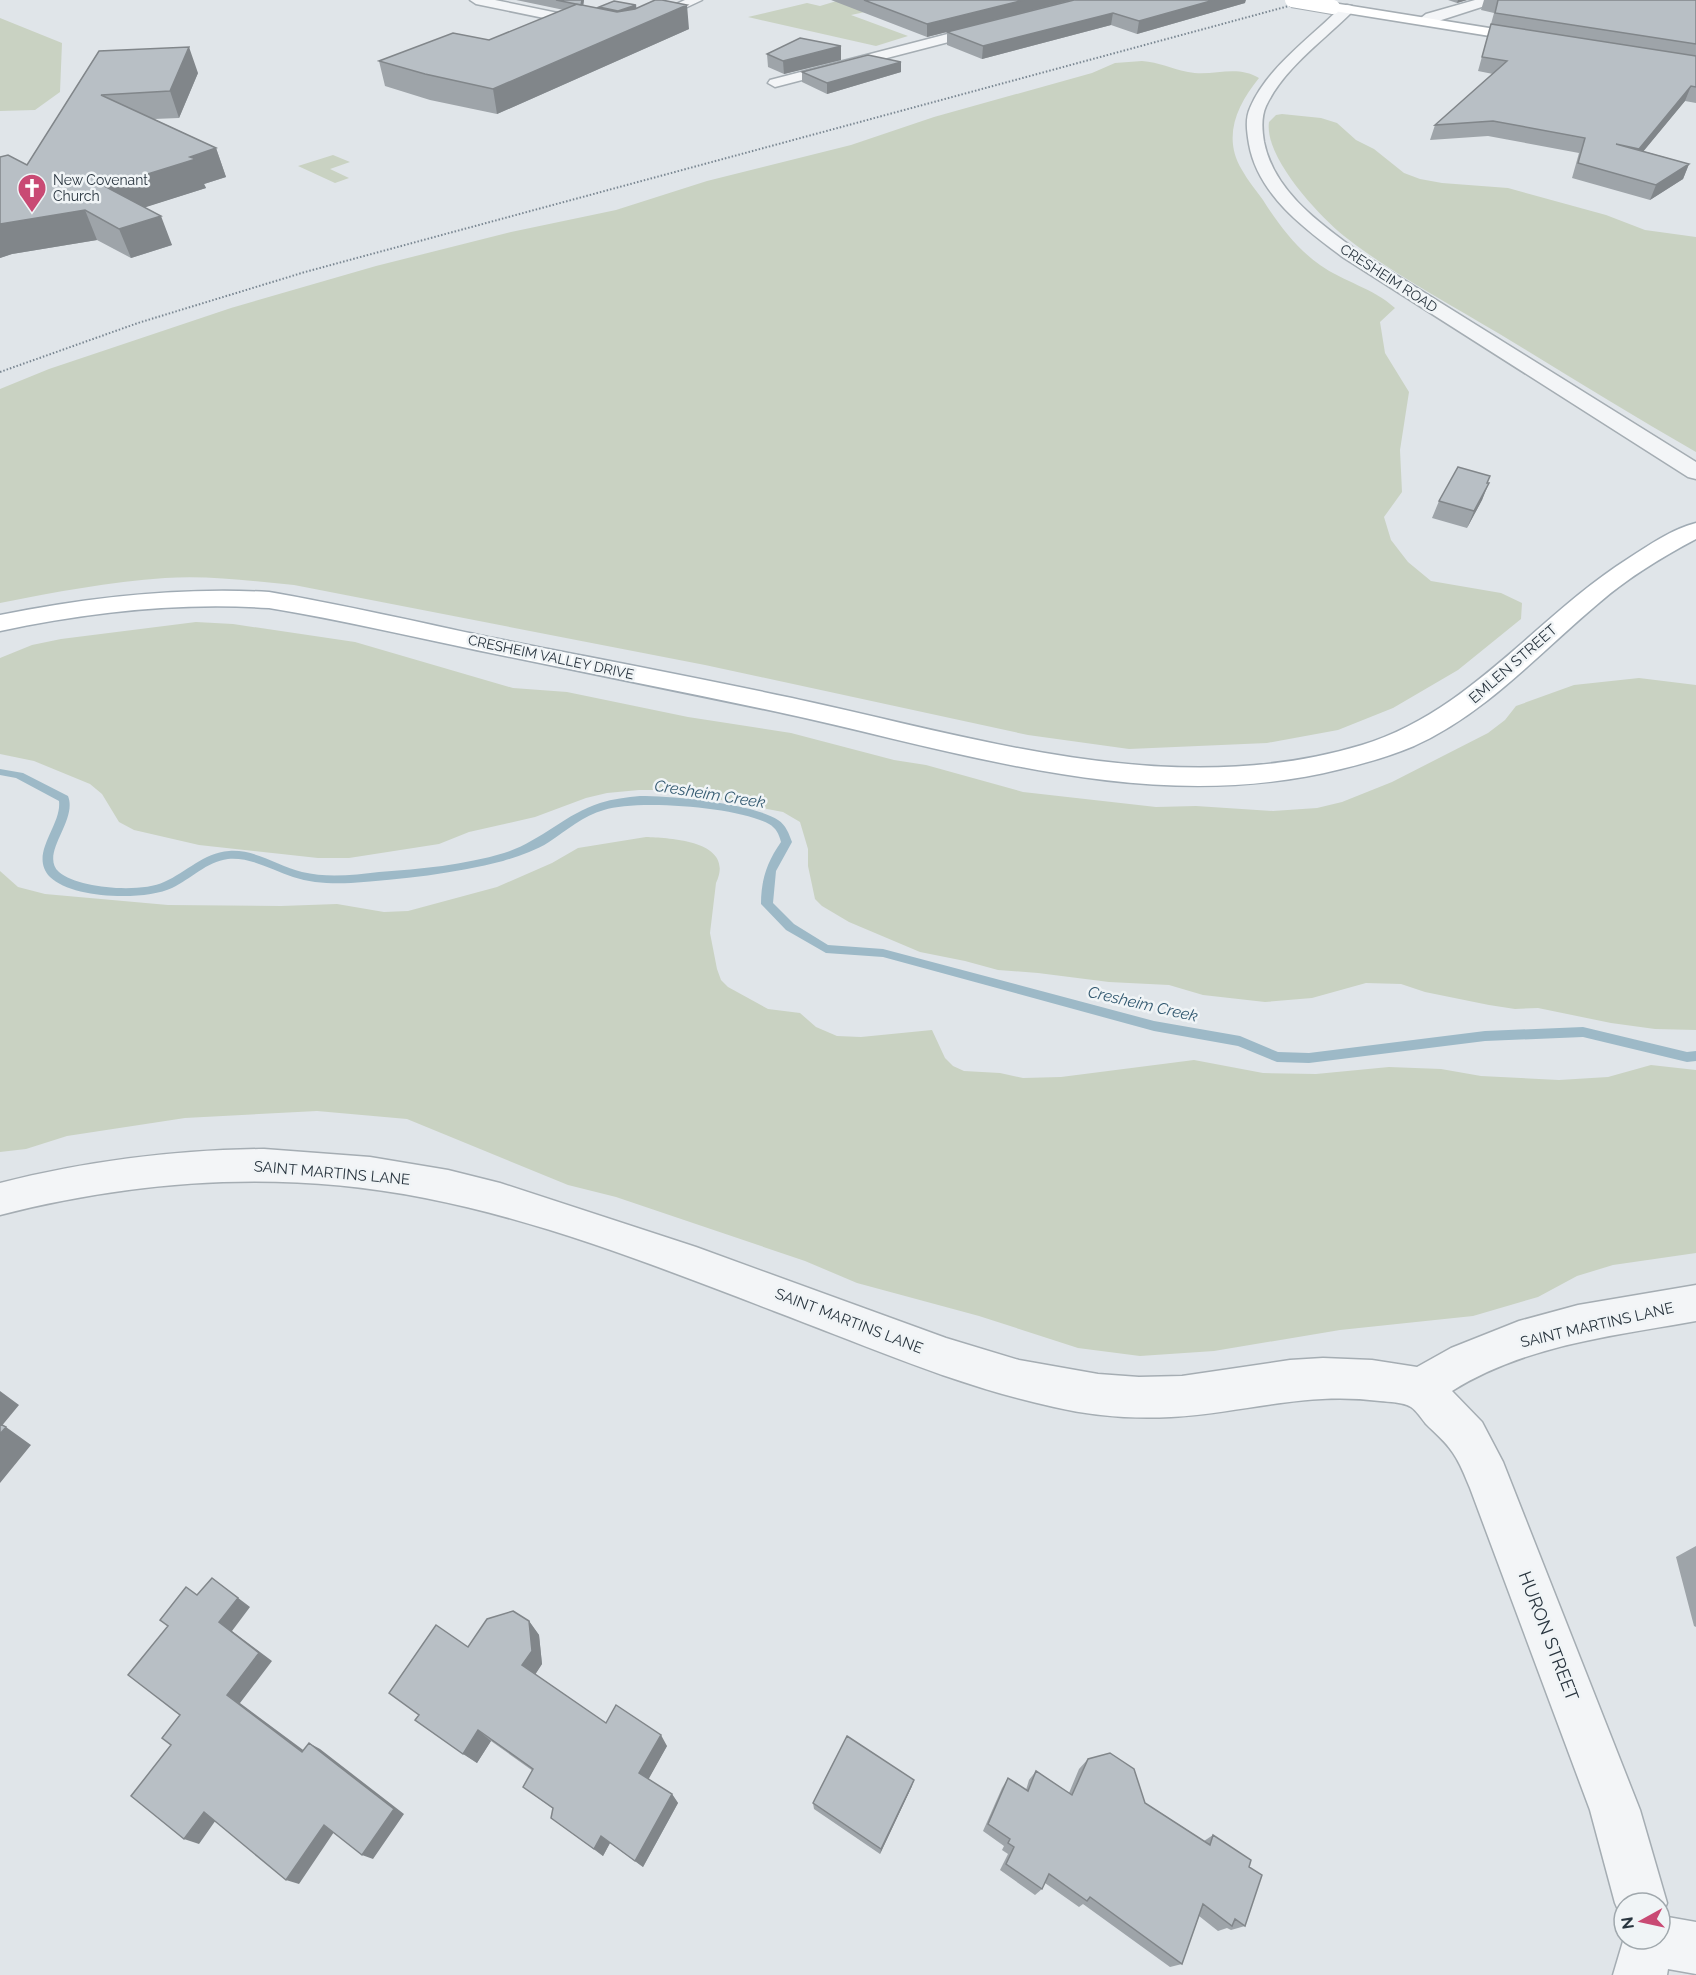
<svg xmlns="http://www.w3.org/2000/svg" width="1696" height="1975" font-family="Raleway,sans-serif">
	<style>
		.green { fill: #c9d2c2 }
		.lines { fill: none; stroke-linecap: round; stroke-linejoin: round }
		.stream { fill: #9db9c7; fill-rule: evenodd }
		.minor-casing { stroke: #a5adb3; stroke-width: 3 }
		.secondary-casing { stroke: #a5adb3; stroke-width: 3 }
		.primary-casing { stroke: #a0abb4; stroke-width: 3 }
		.minor { fill: #f3f5f7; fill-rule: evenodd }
		.secondary { fill: #fff; fill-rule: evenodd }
		.primary { fill: #fff; fill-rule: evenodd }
		.rail { stroke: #7a8792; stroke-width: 2; stroke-dasharray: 1.5 2; stroke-linecap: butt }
		.secondary-bridge-casing { stroke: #a5adb3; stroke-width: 16; stroke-linecap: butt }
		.secondary-bridge { stroke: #fff; stroke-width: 14 }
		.wall { fill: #9ea4a9 }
		.shaded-wall { fill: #81868a }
		.building { fill: #b8bfc5; stroke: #81868a; stroke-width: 1.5 }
		.labels { text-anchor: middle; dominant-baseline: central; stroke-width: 5; stroke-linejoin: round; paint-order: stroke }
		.far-poi-label { font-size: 14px; fill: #29353f; stroke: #f0f4f6; text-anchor: start }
		.far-street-label { font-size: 14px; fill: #29353f; stroke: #f0f4f6 }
		.street-label { font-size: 15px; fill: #29353f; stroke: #f0f4f6 }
		.water-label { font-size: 16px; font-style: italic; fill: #355b72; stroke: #f0f4f6 }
		.near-street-label { font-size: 18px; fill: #29353f; stroke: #f0f4f6 }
	</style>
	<rect width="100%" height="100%" fill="#e0e5e9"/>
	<path class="green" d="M 840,0 L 907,3 L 851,15 L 908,36 L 876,46 L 748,17 L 807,3 L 820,6 Z
		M 0,18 L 62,43 L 60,92 L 35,110 L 0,111 Z
		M 1142,61 C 1159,62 1172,69 1188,72 C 1213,77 1236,64 1259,78 C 1237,105 1222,137 1242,170 C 1248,181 1256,190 1263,200 C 1278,224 1296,248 1320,265 C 1344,282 1373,288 1395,308 L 1380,322 L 1385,353 L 1409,392 L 1400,450 L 1402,492 L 1384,517 L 1391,540 L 1408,562 L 1431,581 L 1501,593 L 1522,603 L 1521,619 L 1458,670 L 1393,708 L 1338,730 L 1267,743 L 1129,749 L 1028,735 L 705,665 L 294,585 C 252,581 208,575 165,578 C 109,582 55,592 0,603 L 0,389 L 49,369 L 231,308 L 376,266 L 511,232 L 616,210 L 707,181 L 851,145 L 934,117 L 1092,73 L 1115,63 Z
		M 1282,114 L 1321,118 L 1337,123 L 1356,140 L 1374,149 L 1404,173 L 1420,179 L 1442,183 L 1508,188 L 1606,215 L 1645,230 L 1696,237 L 1696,452 C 1629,414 1564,373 1498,333 C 1446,302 1391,273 1344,236 C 1318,215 1264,157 1269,122 L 1276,115 Z
		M 333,155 L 350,162 L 330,169 L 349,178 L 335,183 L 298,166 Z
		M 196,622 L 233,624 L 355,642 L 513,688 L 567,692 L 688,717 L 791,733 L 894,760 L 926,765 L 1023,792 L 1156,807 L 1196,806 L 1273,811 L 1317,808 L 1342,802 L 1392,782 L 1488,733 L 1505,720 L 1516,706 L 1574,685 L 1639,678 L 1696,685 L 1696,1030 L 1655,1029 L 1611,1023 L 1538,1008 L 1515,1009 L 1489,1005 L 1425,992 L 1401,984 L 1366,983 L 1312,998 L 1265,1002 L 1203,995 L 1169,985 L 1109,982 L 1038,973 L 998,970 L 965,961 L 920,952 L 849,922 L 822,906 L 815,899 L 808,866 L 808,849 L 800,822 L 783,812 L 669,790 L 639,790 L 607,793 L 586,798 L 535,817 L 469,832 L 439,844 L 349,858 L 318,858 L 199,845 L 134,830 L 119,822 L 102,794 L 90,784 L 34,761 L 0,754 L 0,658 L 32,645 L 61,639 Z
		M 646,837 C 671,838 736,841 716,883 L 710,933 L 717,969 L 721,980 L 728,987 L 768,1009 L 800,1013 L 816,1027 L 837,1036 L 861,1037 L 932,1030 L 945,1058 L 953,1066 L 964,1071 L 1000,1073 L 1023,1078 L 1061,1077 L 1194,1060 L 1263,1073 L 1316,1074 L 1389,1067 L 1441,1069 L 1481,1076 L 1559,1080 L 1608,1077 L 1651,1065 L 1696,1070 L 1696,1253 L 1613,1265 L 1577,1276 L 1538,1297 L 1473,1316 L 1340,1330 L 1214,1351 L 1140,1356 L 1078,1348 L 979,1316 L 857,1283 L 805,1261 L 616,1197 L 568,1185 L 407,1119 L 317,1111 L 185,1118 L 67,1136 L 26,1149 L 0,1152 L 0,871 L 18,887 L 45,894 L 168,905 L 281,906 L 337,904 L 384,912 L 408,911 L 497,887 L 552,863 L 578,848 Z"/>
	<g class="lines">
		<path class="stream" d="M 0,769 L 23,773 L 68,796 C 78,821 39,854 59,872 C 79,889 141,893 164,882 C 187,872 203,853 229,851 C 255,849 278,866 302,872 C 327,878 354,875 379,872 C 421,869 464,865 504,853 C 540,842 565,814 600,803 C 613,799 627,797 640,796 C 672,796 752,803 778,820 C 786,825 789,834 792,842 L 776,871 L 773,903 L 794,924 L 828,945 L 883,949 L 1154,1021 L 1240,1036 L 1278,1052 L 1309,1053 L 1485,1031 L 1583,1027 L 1687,1052 L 1696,1051 L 1696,1061 L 1687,1062 L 1583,1037 L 1485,1041 L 1309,1063 L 1277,1062 L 1238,1046 L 1154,1031 L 883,957 L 826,953 L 786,930 L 761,904 C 761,880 767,862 781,842 C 779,834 776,828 769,824 C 739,807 637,799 604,810 C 583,816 567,830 549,842 C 535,851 519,856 503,861 C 454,874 402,879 351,883 C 331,884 311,883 293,877 C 272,870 251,857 228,859 C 206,862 191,879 172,888 C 145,901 72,899 50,877 C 28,854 62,826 59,801 L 16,778 L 0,775 Z"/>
		<g class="minor-casing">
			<path id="minor" d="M 470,0 L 495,0 L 592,20 L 599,24 L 592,28 L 476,4 Z
				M 685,0 L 702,0 L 649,25 L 644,26 L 637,22 Z
				M 1475,0 L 1495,0 L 1494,3 L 1429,24 L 1424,25 L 1417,21 L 1426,14 Z
				M 1347,5 L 1352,6 L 1353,9 L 1352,12 C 1323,41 1284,68 1266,106 C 1261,117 1262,130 1264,142 C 1274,191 1318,222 1356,250 L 1696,462 L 1696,479 L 1688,477 L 1344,258 C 1305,229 1258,195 1249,144 C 1247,132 1245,119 1250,108 C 1267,67 1312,37 1342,6 Z
				M 990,23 L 995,24 L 997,27 L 995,30 L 775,87 L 768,83 L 770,80 Z
				M 264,1149 L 370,1157 L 448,1170 L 500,1183 L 696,1247 L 946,1338 L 1019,1360 L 1098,1374 L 1139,1377 L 1182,1376 L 1290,1360 L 1323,1358 L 1372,1360 L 1417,1367 L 1451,1348 L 1519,1321 L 1578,1305 L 1696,1285 L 1696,1321 C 1613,1336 1525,1345 1452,1391 L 1482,1422 L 1503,1462 L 1640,1810 L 1667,1903 L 1662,1916 L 1696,1922 L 1696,1974 L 1668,1969 L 1667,1975 L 1613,1975 L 1624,1938 L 1660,1939 L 1660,1903 L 1624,1903 L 1623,1921 L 1615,1903 L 1590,1810 L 1470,1488 C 1465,1476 1460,1463 1453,1453 C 1446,1442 1435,1433 1426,1424 C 1422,1419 1416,1410 1411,1407 C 1403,1402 1389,1402 1380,1401 C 1305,1391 1244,1413 1171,1417 C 1132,1419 1092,1416 1054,1407 C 957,1386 867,1346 774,1311 C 662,1268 543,1221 425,1198 C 283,1170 140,1179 0,1215 L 0,1183 C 88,1161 173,1150 264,1149 Z"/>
		</g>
		<g class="secondary-casing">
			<path id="secondary" d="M 1333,3 L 1533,35 L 1540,39 L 1533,43 L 1328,10 L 1327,7 L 1328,4 Z"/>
		</g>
		<g class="primary-casing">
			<path id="primary" d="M 1696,523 L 1696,539 C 1662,557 1629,577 1600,602 C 1540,652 1487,713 1414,746 C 1390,756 1366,763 1341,769 C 1151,817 963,752 778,712 C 680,691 583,672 486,652 C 414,637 342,620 269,608 C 178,602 89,612 0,631 L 0,615 C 90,597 178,587 269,592 C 344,605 418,622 493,638 C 593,658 693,677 792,698 C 977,738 1174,802 1362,745 C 1470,712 1537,616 1629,558 C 1649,545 1672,529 1696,523 Z"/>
		</g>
		<use href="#minor" class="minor"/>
		<use href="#secondary" class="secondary"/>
		<use href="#primary" class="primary"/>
		<path class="rail" d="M 0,372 L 138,323 L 305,272 L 1311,0"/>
		<g class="secondary-bridge-casing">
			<path id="secondary-bridge" d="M 1292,0 L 1333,7"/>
		</g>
		<use href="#secondary-bridge" class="secondary-bridge"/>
	</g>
	<path class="wall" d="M 516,0 L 584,0 L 583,6 L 599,9 L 599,7 L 637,9 L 689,29 L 497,114 L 430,100 L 385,86 L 379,61 L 489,40 L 564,10 Z
		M 831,0 L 1074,0 L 1245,3 L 1137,34 L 1111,25 L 982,59 L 947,45 L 947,32 L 927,37 Z
		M 1448,0 L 1467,0 L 1457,3 Z
		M 1484,0 L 1696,0 L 1696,103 L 1685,101 L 1643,151 L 1689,164 L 1683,179 L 1650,200 L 1572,178 L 1579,153 L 1488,136 L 1430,140 L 1435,125 L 1493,74 L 1478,71 L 1494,13 L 1481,10 Z
		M 841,46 L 841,60 L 784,74 L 768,67 L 767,54 Z
		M 99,51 L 198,73 L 179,118 L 154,119 L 216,148 L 226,177 L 204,184 L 206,188 L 145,207 L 172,245 L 131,258 L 97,240 L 12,254 L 0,258 L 0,157 L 27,165 Z
		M 901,62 L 901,72 L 827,94 L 802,82 L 802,72 Z
		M 1488,483 L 1482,500 L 1467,528 L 1432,518 L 1439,501 Z
		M 1696,1546 L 1696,1627 L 1694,1626 L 1676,1557 Z
		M 529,1621 L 539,1635 L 542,1664 L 535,1674 L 606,1723 L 667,1746 L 648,1779 L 672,1794 L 678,1803 L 643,1867 L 610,1843 L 603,1856 L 551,1818 L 553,1809 L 523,1787 L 533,1771 L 491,1741 L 477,1763 L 430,1730 L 468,1647 Z
		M 1088,1759 L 1145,1803 L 1204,1841 L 1213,1835 L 1249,1867 L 1245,1926 L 1231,1930 L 1227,1928 L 1218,1931 L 1199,1916 L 1182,1964 L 1170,1967 L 1083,1904 L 1079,1907 L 1045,1883 L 1042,1889 L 1035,1895 L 1000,1870 L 1008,1854 L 1002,1850 L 1004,1846 L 983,1831 L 1002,1788 L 1008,1778 L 1026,1790 L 1029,1780 L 1036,1771 L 1069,1793 L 1079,1769 Z
		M 912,1786 L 880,1854 L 814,1809 L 813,1803 Z"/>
	<path class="shaded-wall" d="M 582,0 L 584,0 L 582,13 L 581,5 Z
		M 1024,0 L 1072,0 L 927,37 L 927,24 Z
		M 1214,0 L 1246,0 L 1245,3 L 1137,34 L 1139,21 Z
		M 1458,0 L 1467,0 L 1457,3 Z
		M 636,5 L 638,18 L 619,24 L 618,11 Z
		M 687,5 L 689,29 L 497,114 L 493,89 Z
		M 1113,13 L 1111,25 L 982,59 L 983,46 Z
		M 841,46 L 841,60 L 784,74 L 783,61 Z
		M 189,47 L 198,73 L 179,118 L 170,91 Z
		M 901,62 L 901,72 L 827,94 L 827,83 Z
		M 1691,86 L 1685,101 L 1633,164 L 1639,149 Z
		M 216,148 L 226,177 L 204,184 L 206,188 L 118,216 L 106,187 L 190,157 Z
		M 1689,164 L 1683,179 L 1650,200 L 1656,185 Z
		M 85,210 L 97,240 L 12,254 L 0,258 L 0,224 Z
		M 161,216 L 172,245 L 131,258 L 119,229 Z
		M 1489,483 L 1482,500 L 1467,528 L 1474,511 Z
		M 0,1391 L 19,1405 L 0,1428 Z
		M 6,1427 L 31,1445 L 0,1483 L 0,1434 Z
		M 212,1578 L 250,1607 L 232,1631 L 272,1661 L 240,1703 L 314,1758 L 302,1752 L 227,1695 L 219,1622 Z
		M 529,1621 L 539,1635 L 542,1664 L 533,1678 L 522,1665 Z
		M 478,1730 L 491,1741 L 477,1763 L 463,1754 Z
		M 661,1735 L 667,1746 L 647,1782 L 639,1773 Z
		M 309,1743 L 320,1749 L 404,1814 L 373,1859 L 362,1855 Z
		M 914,1780 L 912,1786 L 880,1854 L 881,1849 Z
		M 672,1794 L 678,1803 L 643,1867 L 635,1861 Z
		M 204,1812 L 218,1817 L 199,1844 L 184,1839 Z
		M 324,1825 L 336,1829 L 299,1884 L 286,1880 Z
		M 601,1836 L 610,1843 L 603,1856 L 594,1849 Z"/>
	<path class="building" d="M 556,0 L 582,0 L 581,5 Z
		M 655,0 L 662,0 L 687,5 L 493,89 L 425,74 L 379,61 L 453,33 L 489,40 L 577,4 L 617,12 L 635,9 Z
		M 864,0 L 1024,0 L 927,24 Z
		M 1074,0 L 1214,0 L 1139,21 L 1113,13 L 983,46 L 947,32 Z
		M 1498,0 L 1696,0 L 1696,44 L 1495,13 Z
		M 614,1 L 636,5 L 618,11 L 599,7 Z
		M 1491,24 L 1696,56 L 1696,87 L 1691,86 L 1639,149 L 1616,144 L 1689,164 L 1656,185 L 1578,163 L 1585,138 L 1493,121 L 1435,125 L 1507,61 L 1482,57 Z
		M 800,38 L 841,46 L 783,61 L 767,54 Z
		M 189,47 L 170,91 L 101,95 L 216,148 L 190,157 L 196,159 L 106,187 L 161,216 L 119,229 L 85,210 L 0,224 L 0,157 L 8,155 L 27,165 L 99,51 Z
		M 868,55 L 901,62 L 827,83 L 802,72 Z
		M 1458,467 L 1490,476 L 1487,483 L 1489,483 L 1474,511 L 1439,501 Z
		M 0,1424 L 6,1427 L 0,1434 Z
		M 212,1578 L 238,1598 L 219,1622 L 259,1653 L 227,1695 L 302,1752 L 309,1743 L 394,1809 L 362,1855 L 324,1825 L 286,1880 L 204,1812 L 184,1839 L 131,1796 L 171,1745 L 162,1738 L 180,1715 L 128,1675 L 168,1626 L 160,1620 L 186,1587 L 197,1595 Z
		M 513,1611 L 529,1621 L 532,1651 L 522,1665 L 606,1723 L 616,1705 L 661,1735 L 639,1773 L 672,1794 L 635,1861 L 601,1836 L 594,1849 L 551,1818 L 553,1808 L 523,1787 L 533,1769 L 478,1730 L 463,1754 L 415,1720 L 419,1715 L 389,1693 L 436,1625 L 468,1647 L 487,1619 Z
		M 847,1736 L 914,1780 L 881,1849 L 813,1803 Z
		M 1110,1753 L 1134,1769 L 1145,1803 L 1210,1845 L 1213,1835 L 1251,1860 L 1249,1867 L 1262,1875 L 1245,1926 L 1235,1919 L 1232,1926 L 1203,1904 L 1182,1964 L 1090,1897 L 1087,1901 L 1049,1874 L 1042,1889 L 1006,1864 L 1014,1847 L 1008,1843 L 1010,1839 L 988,1824 L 1008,1778 L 1028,1791 L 1036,1771 L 1072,1795 L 1088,1759 Z"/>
	<defs>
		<g id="church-pin" transform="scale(1.5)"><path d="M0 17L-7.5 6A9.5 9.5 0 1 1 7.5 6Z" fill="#c94a74" stroke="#f0f4f6"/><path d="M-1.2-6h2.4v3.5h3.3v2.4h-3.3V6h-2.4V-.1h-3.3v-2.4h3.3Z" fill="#fff"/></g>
	</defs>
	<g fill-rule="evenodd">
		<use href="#church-pin" x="32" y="188"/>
	</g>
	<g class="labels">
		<g class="far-poi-label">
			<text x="53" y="180">New Covenant<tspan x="53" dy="16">Church</tspan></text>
		</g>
		<g class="far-street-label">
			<text transform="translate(1389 278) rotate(33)">CRESHEIM ROAD</text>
			<text transform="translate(551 657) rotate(12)">CRESHEIM VALLEY DRIVE</text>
		</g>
		<g class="street-label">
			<text transform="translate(1513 664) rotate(-41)">EMLEN STREET</text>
			<text transform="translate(332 1173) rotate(5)">SAINT MARTINS LANE</text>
			<text transform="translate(849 1321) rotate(21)">SAINT MARTINS LANE</text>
			<text transform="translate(1597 1325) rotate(-13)">SAINT MARTINS LANE</text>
		</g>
		<g class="water-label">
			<text transform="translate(710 794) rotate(9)">Cresheim Creek</text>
			<text transform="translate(1143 1004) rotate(13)">Cresheim Creek</text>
		</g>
		<g class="near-street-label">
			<text transform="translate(1549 1636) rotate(69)">HURON STREET</text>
		</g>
	</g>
	<g transform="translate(1642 1921) rotate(262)"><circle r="28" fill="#f0f4f6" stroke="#a0a8ad" stroke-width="1.5"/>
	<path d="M0-4.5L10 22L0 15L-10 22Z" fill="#c94a74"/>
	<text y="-9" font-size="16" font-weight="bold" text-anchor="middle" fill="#29353f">N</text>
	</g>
</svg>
